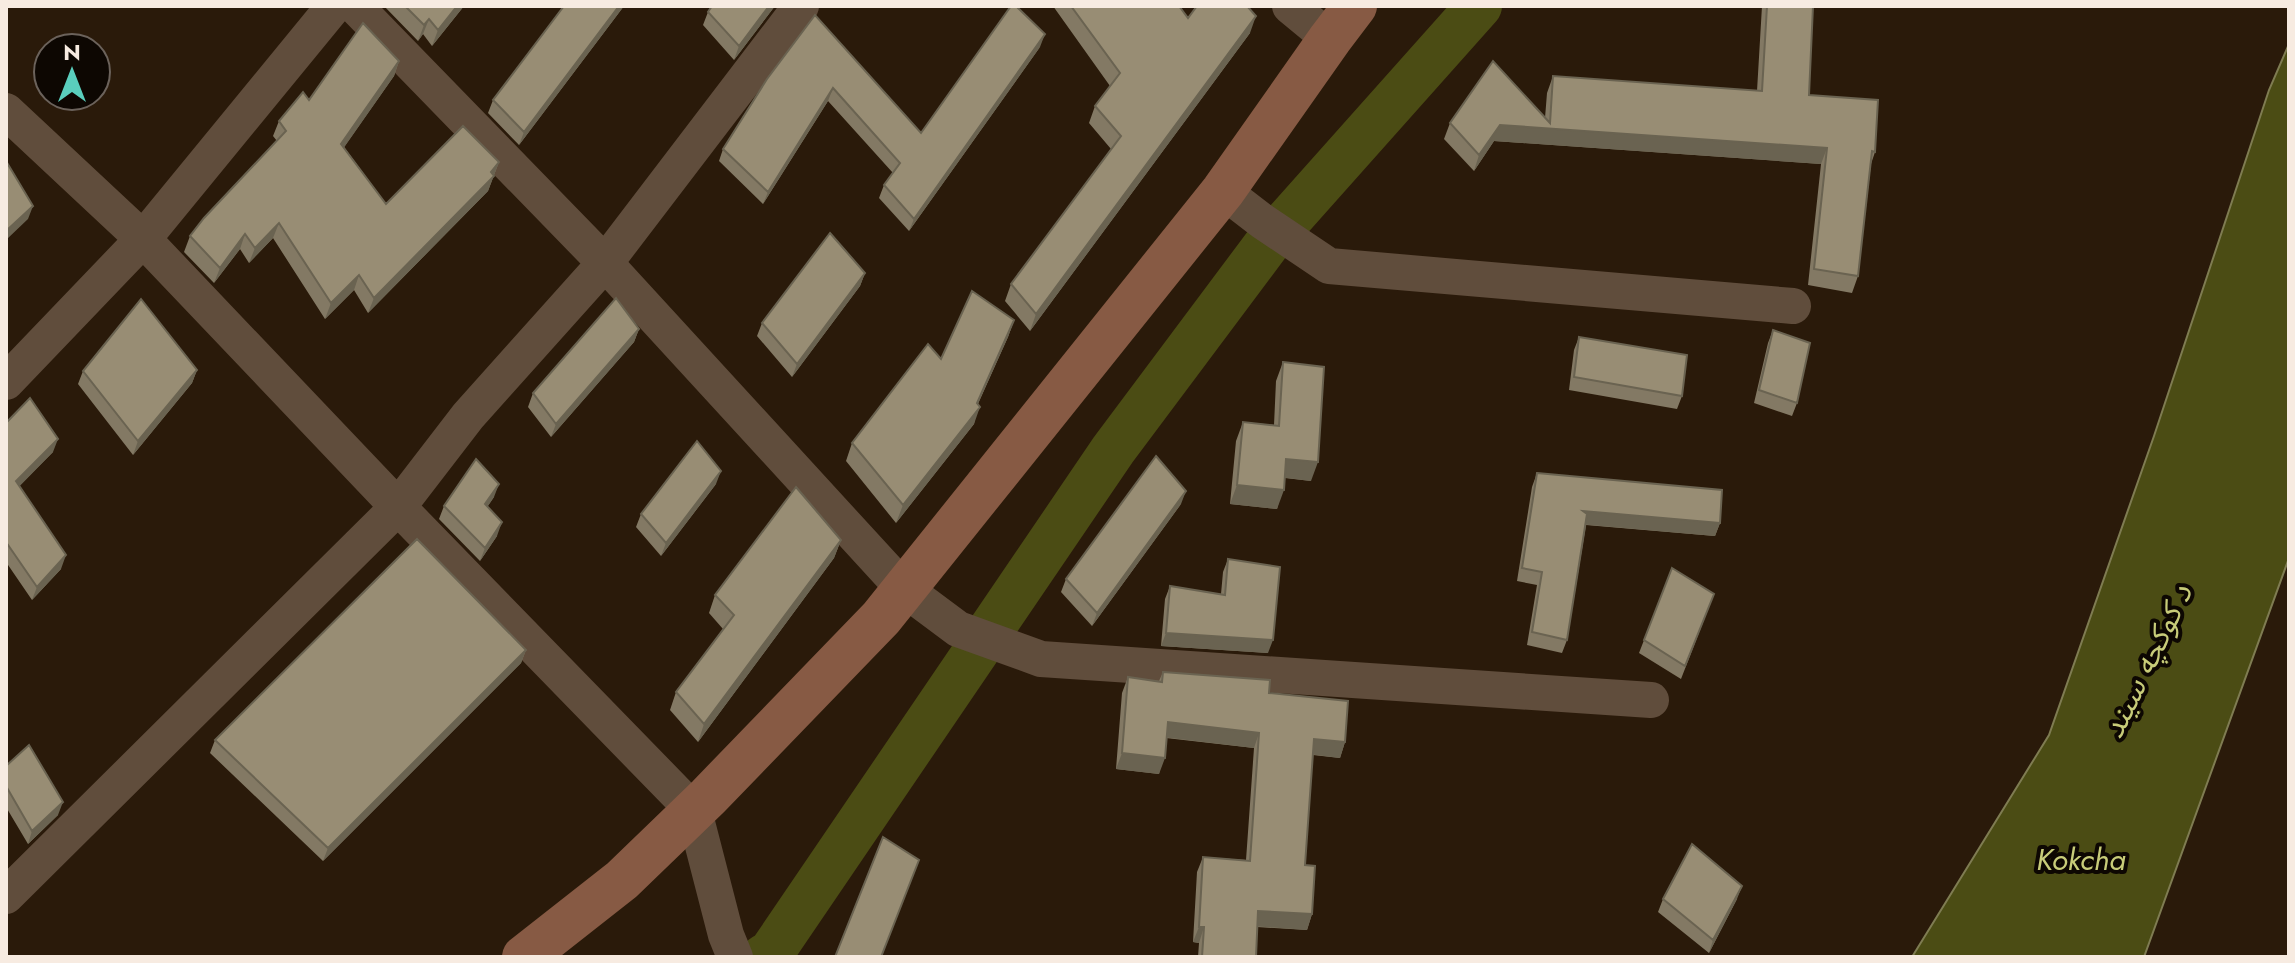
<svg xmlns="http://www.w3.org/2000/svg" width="2295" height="963" font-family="Jost,'Noto Sans Arabic',sans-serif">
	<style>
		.water { fill: #4b4c14; stroke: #7f7c52; stroke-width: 2 }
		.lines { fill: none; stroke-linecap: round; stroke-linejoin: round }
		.canal { stroke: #4b4c14; stroke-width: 46 }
		.street { stroke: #604d3c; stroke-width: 36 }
		.secondary { stroke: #875a44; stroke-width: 44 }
		.wall { fill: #837964 }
		.shaded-wall { fill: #6a6351 }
		.building { fill: #988d74; stroke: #6a6351; stroke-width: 2 }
		.labels { text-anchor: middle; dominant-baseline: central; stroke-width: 8; stroke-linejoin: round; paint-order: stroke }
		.water-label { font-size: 30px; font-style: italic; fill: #c8cc79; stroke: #0d0702 }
	</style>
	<rect width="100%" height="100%" fill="#2a1a0a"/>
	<path class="water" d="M 2289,44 L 2289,558 L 2144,957 L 1912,957 L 2049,735 L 2154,436 L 2269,90 Z"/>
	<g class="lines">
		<path class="canal" d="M 764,957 L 771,953 L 1113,450 L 1267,244 L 1479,6"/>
		<path class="street" d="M 355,6 L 605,263 L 903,588 L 958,629 L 1041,659 L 1651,700
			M 1290,6 L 1330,39
			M 6,111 L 143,239 L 398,507 L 694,811 L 726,935 L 735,957
			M 1223,191 L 1262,221 L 1329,266 L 1793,306
			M 6,382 L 143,239 L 334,6
			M 6,896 L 398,507 L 468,416 L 605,263 L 801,6"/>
		<path class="secondary" d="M 524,957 L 622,880 L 708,797 L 881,618 L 1223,191 L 1330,39 L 1355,6"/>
	</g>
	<path class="wall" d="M 384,6 L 464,6 L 432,46 L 423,34 L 418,41 Z
		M 564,6 L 624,6 L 519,145 L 488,113 L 493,100 Z
		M 775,6 L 734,60 L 703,25 L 708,12 Z
		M 1053,6 L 1179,6 L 1188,18 L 1250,33 L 1030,331 L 1005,301 L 1011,284 L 1111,149 L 1089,123 L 1095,106 L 1110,86 Z
		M 1762,6 L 1813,6 L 1809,95 L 1875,152 L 1871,164 L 1858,276 L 1852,293 L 1808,285 L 1821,164 L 1494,141 L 1474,171 L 1444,139 L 1450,123 L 1545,118 L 1547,93 L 1553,76 L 1757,91 Z
		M 815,15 L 921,133 L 1040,47 L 909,231 L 879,198 L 884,185 L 893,173 L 828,101 L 763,204 L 719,161 L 723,149 Z
		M 399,61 L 394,76 L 344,147 L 386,204 L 499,162 L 488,191 L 368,313 L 354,290 L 325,319 L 273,238 L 249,263 L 240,249 L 214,283 L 184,252 L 190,236 L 277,141 L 273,136 L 279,121 L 309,100 Z
		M 865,273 L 860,286 L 792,377 L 757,336 L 762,323 Z
		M 1014,320 L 1008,337 L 978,404 L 974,424 L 896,523 L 846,461 L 852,443 L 941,359 Z
		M 639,329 L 634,342 L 551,437 L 528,407 L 533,393 Z
		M 1773,330 L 1797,403 L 1792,416 L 1754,403 L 1768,343 Z
		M 1579,337 L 1682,396 L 1677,409 L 1569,390 L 1574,350 Z
		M 1283,362 L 1311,481 L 1285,478 L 1277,509 L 1230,504 L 1236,441 L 1243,422 L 1274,425 L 1276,381 Z
		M 197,370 L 192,383 L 133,455 L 78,384 L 83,371 Z
		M 6,423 L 53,452 L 19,486 L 61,569 L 32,600 L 6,562 Z
		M 1537,473 L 1720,523 L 1715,536 L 1586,525 L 1567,640 L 1562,653 L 1527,645 L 1537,585 L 1517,581 L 1532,487 Z
		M 716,484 L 661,556 L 636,527 L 641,514 Z
		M 494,497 L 487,507 L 497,536 L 480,561 L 439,519 L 444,506 Z
		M 1181,504 L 1092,626 L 1061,592 L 1066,579 Z
		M 841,540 L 834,558 L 698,742 L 670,710 L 676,692 L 723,629 L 709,613 L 715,595 Z
		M 1228,559 L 1268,653 L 1161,646 L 1165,599 L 1170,586 L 1221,594 L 1223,572 Z
		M 1672,568 L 1714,594 L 1681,679 L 1639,653 Z
		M 526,650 L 521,663 L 323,861 L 210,753 L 215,740 Z
		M 1163,672 L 1269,693 L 1345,742 L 1340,758 L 1313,755 L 1305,865 L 1312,914 L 1307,930 L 1257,927 L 1256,957 L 1198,957 L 1199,943 L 1193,942 L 1197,872 L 1203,857 L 1246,860 L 1254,748 L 1166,738 L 1159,774 L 1116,769 L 1122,693 L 1128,677 L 1159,681 Z
		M 6,766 L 58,815 L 28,844 L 6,807 Z
		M 1663,899 L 1737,899 L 1709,953 L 1658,912 Z"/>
	<path class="shaded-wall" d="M 457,6 L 464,6 L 432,46 L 438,30 Z
		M 619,6 L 624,6 L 519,145 L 524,132 L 539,111 Z
		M 769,6 L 775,6 L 734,60 L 739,46 Z
		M 1256,16 L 1250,33 L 1030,331 L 1036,314 Z
		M 429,19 L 423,34 L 418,41 L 424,25 Z
		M 1045,34 L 1040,47 L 909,231 L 914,219 Z
		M 399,61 L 394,76 L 336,159 L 341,144 Z
		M 833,88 L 828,101 L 763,204 L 768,192 Z
		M 1500,125 L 1827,148 L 1821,164 L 1494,141 L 1474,171 L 1479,155 Z
		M 499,162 L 488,191 L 368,313 L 374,298 Z
		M 33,206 L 28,219 L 6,240 L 6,231 Z
		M 279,223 L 273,238 L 249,263 L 255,248 Z
		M 245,234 L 240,249 L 214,283 L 220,268 Z
		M 865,273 L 860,286 L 792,377 L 797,364 Z
		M 359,275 L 354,290 L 325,319 L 331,303 Z
		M 1014,320 L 1008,337 L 972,416 L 980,407 L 974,424 L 896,523 L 903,505 L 977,403 Z
		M 639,329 L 634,342 L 551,437 L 556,424 Z
		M 197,370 L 192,383 L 133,455 L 138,441 Z
		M 58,439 L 53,452 L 11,495 L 16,481 Z
		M 1286,459 L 1318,462 L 1311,481 L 1279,477 Z
		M 721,471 L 716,484 L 661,556 L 666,543 Z
		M 499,484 L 494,497 L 480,518 L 485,504 Z
		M 1237,485 L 1284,490 L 1277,509 L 1230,504 Z
		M 1186,491 L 1181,504 L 1092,626 L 1097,613 Z
		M 1583,511 L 1720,523 L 1715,536 L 1578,524 Z
		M 502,522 L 497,536 L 480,561 L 485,548 Z
		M 841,540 L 834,558 L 698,742 L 704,724 Z
		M 66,555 L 61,569 L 32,600 L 37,587 Z
		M 1166,633 L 1273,640 L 1268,653 L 1161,646 Z
		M 526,650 L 521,663 L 323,861 L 328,848 Z
		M 1168,722 L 1259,733 L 1254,748 L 1162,737 Z
		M 1314,739 L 1345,742 L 1340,758 L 1308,754 Z
		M 1122,753 L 1165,758 L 1159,774 L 1116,769 Z
		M 63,802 L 58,815 L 28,844 L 32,831 Z
		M 1742,886 L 1737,899 L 1709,953 L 1713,940 Z
		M 1258,911 L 1312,914 L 1307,930 L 1252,926 Z
		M 1199,927 L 1204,927 L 1199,943 L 1193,942 Z"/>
	<path class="building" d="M 405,6 L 457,6 L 438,30 L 429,19 L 424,25 Z
		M 564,6 L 619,6 L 524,132 L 493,100 Z
		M 712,6 L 769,6 L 739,46 L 708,12 Z
		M 1011,6 L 1016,6 L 1045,34 L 914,219 L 884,185 L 900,163 L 833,88 L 768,192 L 723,149 L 767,79 L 815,15 L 921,133 Z
		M 1071,6 L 1179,6 L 1188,18 L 1197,6 L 1247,6 L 1256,16 L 1036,314 L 1011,284 L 1121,136 L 1095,106 L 1120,73 Z
		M 1767,6 L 1813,6 L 1809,95 L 1878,100 L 1875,152 L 1872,151 L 1858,276 L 1814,269 L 1827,148 L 1500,125 L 1479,155 L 1450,123 L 1493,61 L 1550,123 L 1553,76 L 1762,91 Z
		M 363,23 L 399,61 L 341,144 L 386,204 L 463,126 L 499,162 L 491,172 L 494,176 L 374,298 L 359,275 L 331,303 L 279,223 L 255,248 L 245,234 L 220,268 L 190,236 L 204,218 L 286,131 L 279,121 L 303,92 L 309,100 Z
		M 6,161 L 33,206 L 6,231 Z
		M 830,233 L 865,273 L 797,364 L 762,323 Z
		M 972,291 L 1014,320 L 977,403 L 980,407 L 903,505 L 852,443 L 928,344 L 941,359 Z
		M 616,298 L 639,329 L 556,424 L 533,393 Z
		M 141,299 L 197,370 L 138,441 L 83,371 Z
		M 1773,330 L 1810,343 L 1797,403 L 1759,390 Z
		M 1579,337 L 1687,355 L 1682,396 L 1574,377 Z
		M 1283,362 L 1324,367 L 1318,462 L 1286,459 L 1284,490 L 1237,485 L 1243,422 L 1279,426 Z
		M 30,398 L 58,439 L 16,481 L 66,555 L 37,587 L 6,542 L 6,423 Z
		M 697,441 L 721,471 L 666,543 L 641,514 Z
		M 1156,456 L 1186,491 L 1097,613 L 1066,579 Z
		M 476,459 L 499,484 L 485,504 L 502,522 L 485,548 L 444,506 Z
		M 1537,473 L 1722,490 L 1720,523 L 1583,511 L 1587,514 L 1567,640 L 1532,632 L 1542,572 L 1522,568 Z
		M 796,487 L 841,540 L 704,724 L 676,692 L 734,615 L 715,595 Z
		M 417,539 L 526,650 L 328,848 L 215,740 Z
		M 1228,559 L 1280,567 L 1273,640 L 1166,633 L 1170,586 L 1225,595 Z
		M 1672,568 L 1714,594 L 1685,666 L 1644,640 Z
		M 1163,672 L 1270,680 L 1269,693 L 1348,701 L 1345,742 L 1314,739 L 1305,865 L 1315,866 L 1312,914 L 1258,911 L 1256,957 L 1202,957 L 1204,927 L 1199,927 L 1203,857 L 1250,861 L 1259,733 L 1168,722 L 1165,758 L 1122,753 L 1128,677 L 1162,682 Z
		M 29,745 L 63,802 L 32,831 L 6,786 L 6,766 Z
		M 883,837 L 919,860 L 881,957 L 835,957 Z
		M 1692,844 L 1742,886 L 1713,940 L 1663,899 Z"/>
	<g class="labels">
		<g class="water-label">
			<text transform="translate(2147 661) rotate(-64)">د کوکچه سیند</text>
			<text x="2081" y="859">Kokcha</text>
		</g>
	</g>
	<rect width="2295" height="963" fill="none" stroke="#f7ebe1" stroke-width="16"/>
	<g transform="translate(72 72)"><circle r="38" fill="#0d0702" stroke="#6b625b" stroke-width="2"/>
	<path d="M0-6L14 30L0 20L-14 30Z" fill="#5acebd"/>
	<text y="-12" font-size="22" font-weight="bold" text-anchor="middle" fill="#f7ebe1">N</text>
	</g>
</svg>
